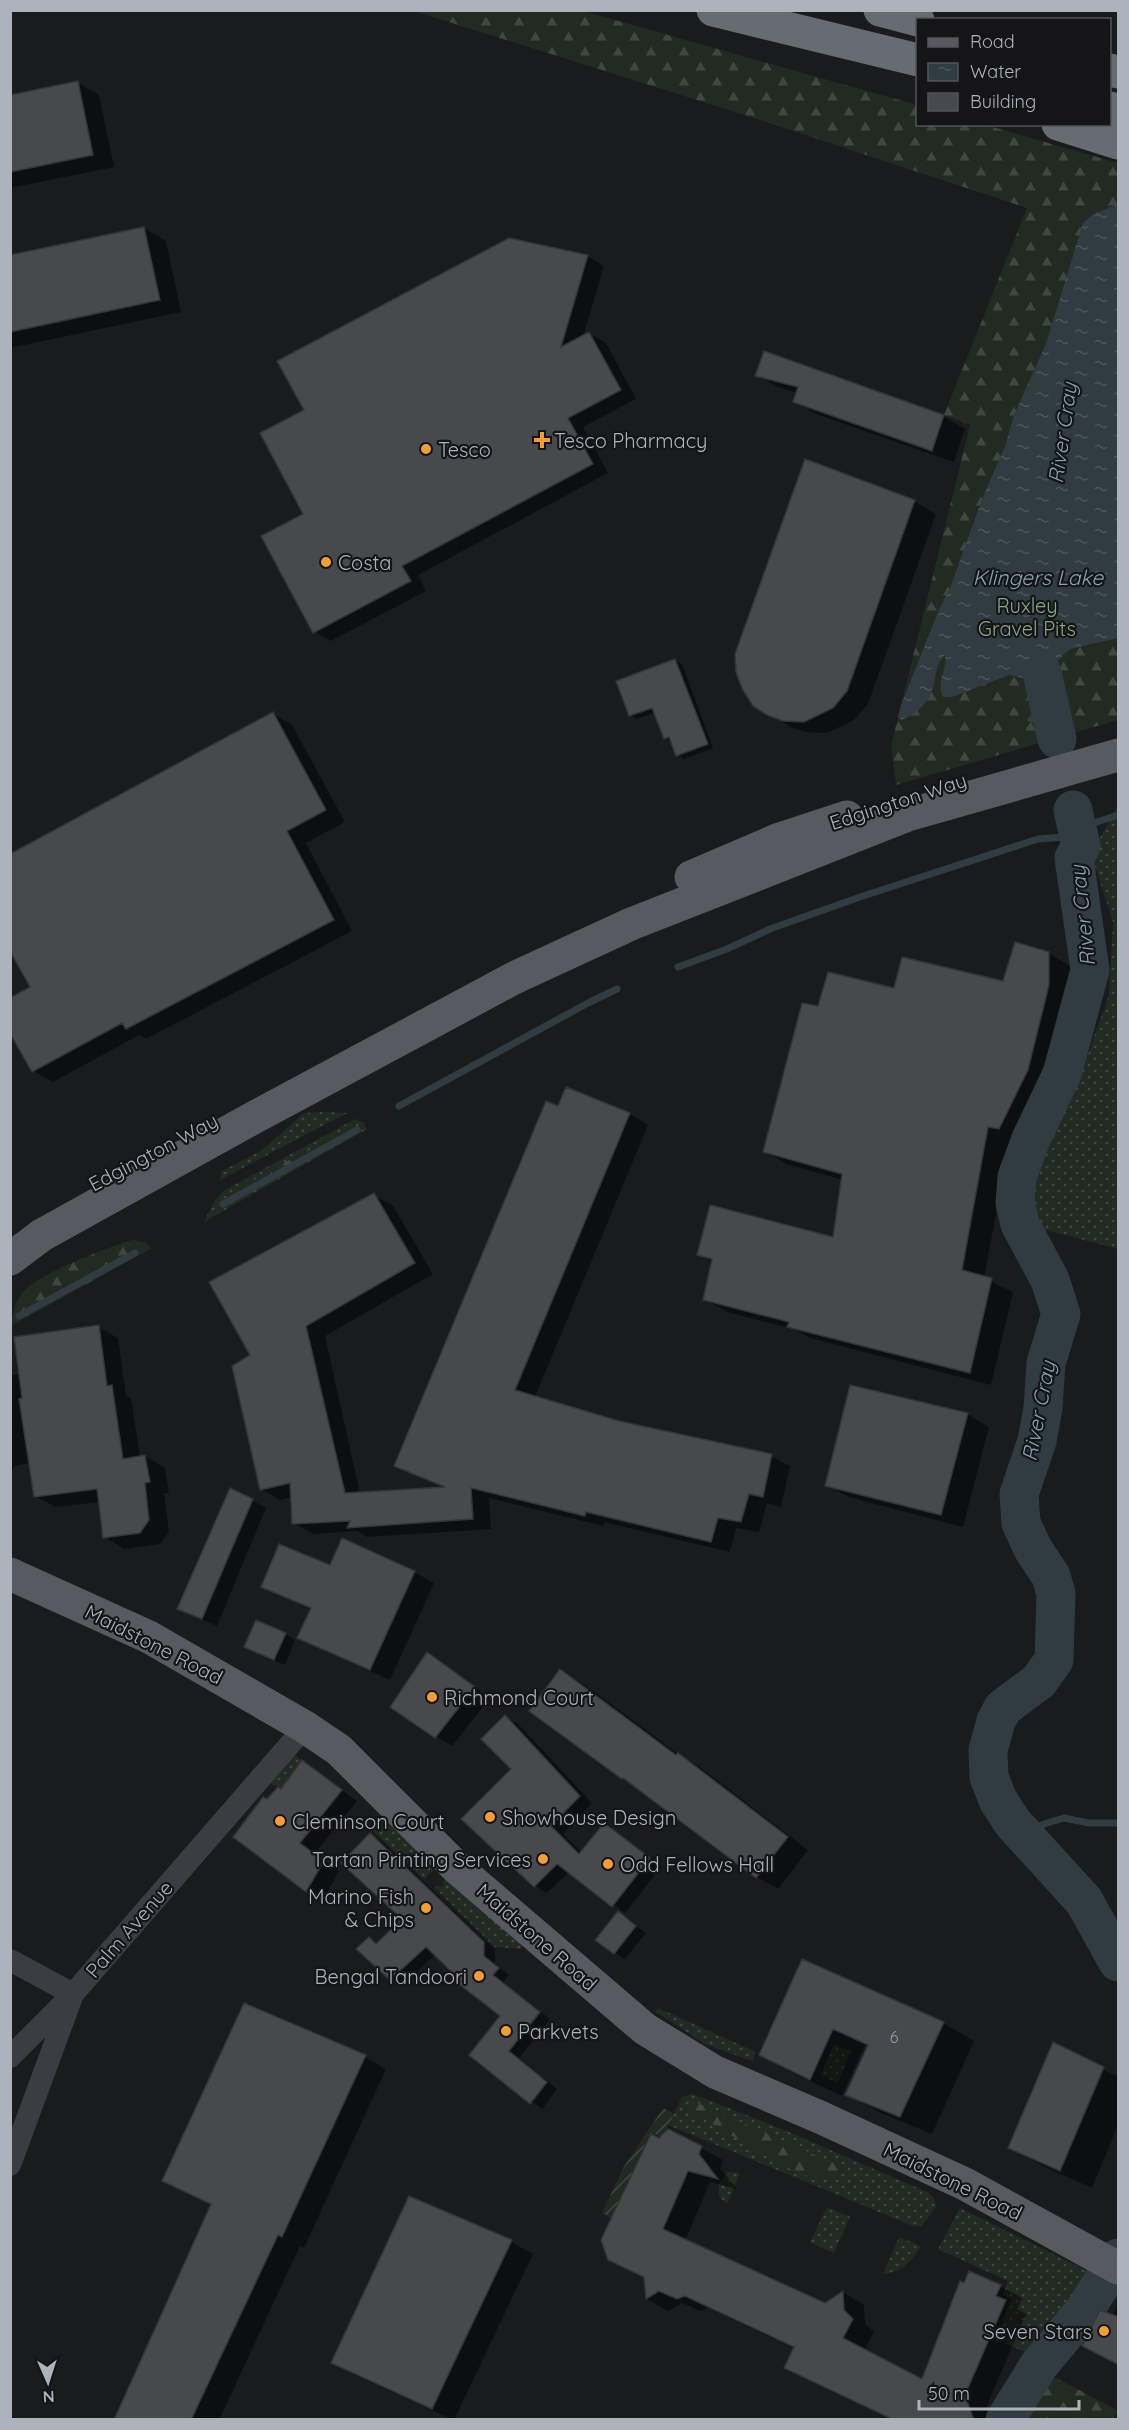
<svg xmlns="http://www.w3.org/2000/svg" width="1129" height="2430" font-family="Quicksand,sans-serif">
	<style>
		.grass { fill: url(#grass-dots) }
		.forest { fill: url(#forest-firs) }
		.garden { fill: url(#garden-furrows) }
		.water { fill: url(#water-ripples) }
		.shadow { fill: #0007 }
		.lines { fill: none; stroke-linecap: round; stroke-linejoin: round }
		.stream { stroke: #303c41; stroke-width: 7 }
		.river { stroke: #303c41; stroke-width: 39 }
		.building { fill: #47494d; stroke: #343539; stroke-width: 1.5 }
		.street { stroke: #3b3d42; stroke-width: 22 }
		.primary { stroke: #575a61; stroke-width: 33 }
		.highway { stroke: #676c73; stroke-width: 33 }
		.poi-dot { fill: #f19d3e; stroke: #151518; stroke-width: 2 }
		.labels { text-anchor: middle; dominant-baseline: central; stroke-width: 4.5; stroke-linejoin: round; paint-order: stroke }
		.number-label { font-size: 16px; fill: #9498a0 }
		.poi-label { font-size: 20px; fill: #adb3bc; stroke: #151518; text-anchor: start }
		.park-label { font-size: 20px; fill: #87a684; stroke: #151518 }
		.street-label { font-size: 20px; fill: #adb3bc; stroke: #151518 }
		.water-label { font-size: 21px; font-style: italic; fill: #85a5b6; stroke: #151518 }
	</style>
	<defs>
		<pattern id="grass-dots" width="8" height="8" patternUnits="userSpaceOnUse" patternTransform="scale(1.5)"><rect width="8" height="8" fill="#222b22"/><path d="M2 2h.1M6 6h.1" fill="none" stroke="#3f4740" stroke-width="1.8" stroke-linecap="round"/></pattern>
		<pattern id="forest-firs" width="22" height="20" patternUnits="userSpaceOnUse" patternTransform="scale(1.5)"><rect width="22" height="20" fill="#222b22"/><path d="M5 1l3.5 6h-7zM16 11l3.5 6h-7z" fill="#3f4740"/></pattern>
		<pattern id="garden-furrows" width="10" height="10" patternUnits="userSpaceOnUse" patternTransform="scale(1.5)"><rect width="10" height="10" fill="#222b22"/><path d="M-1 1l2-2M0 10L10 0M9 11l2-2" fill="none" stroke="#3f4740"/></pattern>
		<pattern id="water-ripples" width="26" height="14" patternUnits="userSpaceOnUse" patternTransform="scale(1.5)"><rect width="26" height="14" fill="#303c41"/><path d="M2 4q2-2 4 0t4 0M15 11q2-2 4 0t4 0" fill="none" stroke="#4b565a"/></pattern>
	</defs>
	<rect width="100%" height="100%" fill="#1a1b1d"/>
	<path class="grass" d="M 1118,805 L 1118,1249 L 1035,1227 L 1026,1193 L 1034,1160 L 1073,1097 L 1109,995 L 1113,922 L 1091,854 Z
		M 325,1112 L 347,1113 L 220,1180 L 222,1171 L 261,1151 L 304,1113 Z
		M 355,1119 L 363,1122 L 367,1129 L 204,1222 L 215,1200 L 225,1190 Z
		M 290,1752 L 302,1760 L 281,1789 L 266,1780 Z
		M 386,1818 L 436,1868 L 424,1879 L 373,1831 Z
		M 446,1879 L 523,1945 L 520,1949 L 495,1947 L 435,1888 L 438,1885 L 441,1887 L 444,1885 L 442,1882 Z
		M 658,2008 L 756,2052 L 752,2061 L 705,2044 L 655,2011 Z
		M 834,2044 L 851,2051 L 838,2083 L 820,2075 Z
		M 693,2094 L 789,2132 L 927,2192 L 934,2198 L 936,2207 L 921,2227 L 913,2226 L 668,2125 L 682,2097 Z
		M 727,2172 L 740,2173 L 727,2204 L 719,2197 L 719,2184 Z
		M 827,2207 L 850,2217 L 834,2253 L 810,2242 Z
		M 960,2208 L 1100,2277 L 1074,2313 L 1031,2354 L 996,2340 L 1011,2299 L 1003,2295 L 1008,2281 L 938,2249 Z
		M 899,2237 L 921,2246 C 911,2261 902,2273 883,2274 Z"/>
	<path class="forest" d="M 414,11 L 583,11 L 917,105 L 918,124 L 986,125 L 1118,163 L 1118,720 L 896,785 L 891,746 L 970,425 L 944,415 L 1027,208 L 754,118 Z
		M 342,1131 L 349,1131 L 349,1137 L 215,1213 L 217,1203 L 259,1177 Z
		M 132,1240 L 144,1242 L 152,1248 L 11,1326 C 12,1314 15,1302 23,1292 C 39,1273 107,1248 132,1240 Z
		M 691,2100 L 842,2167 L 837,2176 L 813,2178 L 783,2166 L 687,2109 Z
		M 1041,2370 L 1117,2410 L 1113,2419 L 1024,2419 L 1019,2409 L 1025,2394 Z"/>
	<path class="garden" d="M 663,2108 L 674,2114 L 662,2137 L 653,2133 L 649,2136 L 611,2218 L 602,2213 L 623,2168 Z"/>
	<path class="water" d="M 1118,204 L 1118,638 C 1103,642 1086,644 1071,649 C 1065,652 1061,657 1057,662 C 1040,681 1056,697 1070,710 L 1065,713 L 1061,723 L 1043,728 L 1027,720 C 1037,708 1035,693 1028,679 L 1009,675 L 952,697 L 943,697 C 935,684 948,668 945,655 C 933,666 937,682 930,696 C 925,706 911,717 901,720 L 898,717 L 901,705 L 939,610 L 950,588 L 984,494 L 1005,447 L 1014,415 L 1046,344 L 1083,223 L 1092,215 Z"/>
	<path class="shadow" d="M 78,83 L 99,95 L 114,167 L 10,188 L 10,97 Z
		M 144,228 L 166,241 L 181,312 L 10,348 L 10,256 Z
		M 509,239 L 588,256 L 604,266 L 583,337 L 589,333 L 606,343 L 636,399 L 583,427 L 608,473 L 418,575 L 426,591 L 331,641 L 315,632 L 305,514 L 306,411 Z
		M 764,353 L 944,417 L 965,429 L 954,462 L 816,414 L 794,401 L 797,393 L 778,387 L 757,375 Z
		M 914,501 L 936,514 L 868,704 L 854,720 L 827,733 L 806,732 L 791,727 L 768,714 Z
		M 675,660 L 682,664 L 713,748 L 684,759 L 677,755 L 673,742 L 665,738 L 656,712 L 637,719 L 631,715 Z
		M 273,714 L 292,725 L 345,822 L 306,843 L 352,931 L 146,1039 L 139,1035 L 53,1082 L 33,1071 L 32,988 Z
		M 1048,953 L 1070,966 L 1070,998 L 1049,1083 L 1021,1140 L 1010,1139 L 984,1278 L 1013,1292 L 991,1385 L 810,1338 L 794,1329 L 727,1312 L 705,1299 L 713,1263 L 699,1254 L 835,1239 L 843,1180 L 786,1164 L 765,1151 L 819,1007 L 895,990 L 1004,983 Z
		M 567,1089 L 630,1114 L 648,1125 L 535,1397 L 618,1422 L 771,1456 L 790,1466 L 781,1507 L 767,1503 L 759,1532 L 736,1528 L 730,1552 L 604,1522 L 604,1526 L 489,1498 L 491,1529 L 367,1537 L 357,1531 L 313,1534 L 294,1523 L 292,1497 L 280,1500 L 262,1489 L 252,1355 L 374,1195 L 393,1206 L 433,1274 L 325,1336 L 360,1494 L 445,1488 L 396,1465 Z
		M 98,1327 L 118,1338 L 126,1396 L 131,1398 L 140,1457 L 145,1456 L 165,1468 L 169,1493 L 164,1493 L 169,1532 L 160,1544 L 124,1549 L 105,1537 L 100,1502 L 55,1507 L 35,1496 L 30,1463 L 14,1466 L 14,1469 L 10,1469 L 10,1375 L 21,1374 Z
		M 967,1414 L 989,1427 L 963,1527 L 849,1497 L 827,1485 Z
		M 252,1500 L 266,1508 L 217,1626 L 179,1609 Z
		M 331,1567 L 414,1572 L 434,1583 L 390,1680 L 319,1648 L 299,1637 L 312,1610 L 262,1586 Z
		M 285,1634 L 295,1640 L 285,1665 L 256,1652 Z
		M 427,1654 L 490,1698 L 452,1746 L 436,1736 Z
		M 560,1671 L 582,1683 L 681,1756 L 700,1767 L 808,1850 L 778,1889 L 757,1877 L 638,1787 L 622,1778 Z
		M 505,1717 L 518,1724 L 592,1803 L 563,1834 L 582,1853 L 605,1825 L 662,1866 L 625,1913 L 569,1872 L 547,1893 L 535,1886 Z
		M 303,1762 L 357,1801 L 315,1853 L 339,1871 L 323,1900 L 307,1891 L 235,1837 L 268,1801 L 281,1790 Z
		M 370,1835 L 381,1841 L 495,1950 L 495,1964 L 509,1975 L 503,1982 L 550,2019 L 519,2058 L 557,2089 L 542,2109 L 471,2055 L 502,2016 L 436,1954 L 402,1985 L 391,1978 L 369,1939 L 378,1944 L 405,1919 Z
		M 618,1913 L 646,1933 L 625,1959 L 615,1953 Z
		M 803,1961 L 943,2023 L 974,2041 L 932,2134 L 879,2112 L 847,2094 L 869,2047 L 865,2045 L 842,2096 L 792,2073 L 761,2055 Z
		M 1054,2044 L 1118,2077 L 1118,2125 L 1092,2188 L 1041,2165 L 1010,2147 Z
		M 365,2057 L 386,2069 L 304,2248 L 300,2246 L 219,2420 L 116,2420 L 212,2205 L 164,2180 Z
		M 669,2131 L 723,2160 L 720,2168 L 737,2189 L 710,2182 L 685,2241 L 825,2304 L 843,2292 L 864,2305 L 865,2324 L 874,2332 L 864,2351 L 922,2381 L 1000,2286 L 1022,2298 L 1017,2309 L 1026,2314 L 986,2408 L 990,2420 L 892,2420 L 808,2380 L 786,2368 L 795,2349 L 708,2308 L 700,2311 L 682,2303 L 668,2311 L 647,2299 L 646,2279 L 609,2259 L 660,2140 Z
		M 409,2198 L 511,2242 L 533,2254 L 454,2420 L 354,2375 L 333,2362 Z
		M 1117,2306 L 1118,2307 L 1118,2364 L 1112,2316 Z"/>
	<g class="lines">
		<path class="stream" d="M 678,967 L 727,949 L 770,929 L 860,897 L 1038,839 L 1063,837 L 1081,846 L 1094,823 L 1118,815
			M 399,1106 L 588,1003 L 617,989
			M 223,1204 L 357,1130
			M 19,1316 L 135,1253
			M 1029,1838 L 1034,1829 L 1044,1824 L 1064,1818 L 1089,1823 L 1118,1823"/>
		<path class="river" d="M 1042,673 L 1057,739
			M 1073,810 L 1081,846 L 1074,858 L 1090,970 L 1062,1074 L 1031,1139 L 1017,1177 L 1015,1203 L 1020,1224 L 1050,1280 L 1061,1314 L 1046,1363 L 1043,1408 L 1037,1441 L 1019,1494 L 1021,1523 L 1033,1549 L 1051,1576 L 1056,1594 L 1054,1660 L 1039,1681 L 1003,1708 L 996,1721 L 988,1750 L 989,1777 L 998,1800 L 1013,1823 L 1084,1901 L 1118,1962
			M 1005,2420 L 1039,2365 L 1084,2311 L 1118,2258"/>
	</g>
	<path class="building" d="M 78,81 L 93,155 L 10,172 L 10,95 Z
		M 144,227 L 160,300 L 10,332 L 10,255 Z
		M 509,238 L 588,255 L 561,347 L 589,332 L 621,390 L 568,418 L 593,464 L 402,566 L 411,581 L 313,633 L 261,536 L 303,514 L 260,433 L 304,410 L 277,361 Z
		M 764,351 L 944,415 L 932,451 L 793,402 L 798,387 L 755,376 Z
		M 805,459 L 915,500 L 847,691 L 833,708 L 804,722 L 783,721 L 767,715 L 753,706 L 742,688 L 736,672 L 735,654 Z
		M 675,659 L 708,744 L 676,756 L 669,737 L 664,739 L 652,708 L 629,716 L 616,681 Z
		M 273,712 L 326,810 L 287,831 L 334,920 L 126,1029 L 122,1023 L 32,1072 L 10,1033 L 10,998 L 30,987 L 10,951 L 10,854 Z
		M 1015,942 L 1049,952 L 1049,985 L 1028,1070 L 999,1129 L 988,1127 L 962,1270 L 992,1278 L 970,1373 L 787,1327 L 789,1322 L 703,1300 L 712,1259 L 697,1255 L 710,1205 L 833,1237 L 842,1174 L 763,1152 L 802,1003 L 818,1006 L 828,972 L 894,988 L 902,957 L 1003,981 Z
		M 566,1087 L 630,1113 L 515,1390 L 619,1421 L 772,1454 L 763,1497 L 749,1494 L 741,1522 L 718,1518 L 711,1542 L 586,1512 L 585,1516 L 471,1488 L 473,1519 L 347,1528 L 350,1521 L 292,1524 L 290,1483 L 260,1490 L 232,1366 L 250,1355 L 209,1282 L 374,1193 L 415,1263 L 306,1326 L 345,1493 L 445,1487 L 394,1466 L 546,1101 L 558,1106 Z
		M 99,1325 L 107,1386 L 112,1385 L 123,1459 L 145,1455 L 150,1482 L 145,1483 L 149,1520 L 140,1533 L 103,1538 L 97,1489 L 34,1497 L 19,1399 L 22,1398 L 14,1337 Z
		M 850,1385 L 968,1413 L 941,1515 L 825,1486 Z
		M 230,1488 L 253,1499 L 202,1619 L 177,1609 Z
		M 342,1538 L 415,1571 L 370,1670 L 297,1638 L 311,1608 L 261,1587 L 279,1544 L 330,1565 Z
		M 256,1620 L 286,1633 L 274,1660 L 244,1647 Z
		M 427,1652 L 475,1687 L 435,1738 L 390,1707 Z
		M 560,1669 L 676,1755 L 678,1753 L 788,1837 L 756,1878 L 623,1778 L 622,1779 L 529,1711 Z
		M 505,1715 L 580,1796 L 551,1826 L 579,1854 L 604,1823 L 650,1858 L 612,1907 L 557,1864 L 534,1887 L 461,1819 L 511,1769 L 481,1739 Z
		M 302,1760 L 342,1790 L 300,1843 L 324,1861 L 306,1892 L 233,1837 L 263,1797 L 267,1799 L 278,1787 L 281,1789 Z
		M 370,1833 L 484,1942 L 484,1956 L 499,1968 L 493,1975 L 540,2012 L 509,2051 L 547,2082 L 530,2104 L 469,2055 L 500,2016 L 459,1984 L 461,1981 L 426,1947 L 390,1980 L 356,1949 L 369,1937 L 376,1944 L 402,1919 L 341,1863 Z
		M 618,1911 L 636,1926 L 614,1954 L 595,1940 Z
		M 802,1959 L 944,2022 L 900,2117 L 845,2095 L 868,2045 L 833,2029 L 810,2080 L 759,2055 Z
		M 244,2003 L 366,2055 L 282,2237 L 278,2235 L 191,2420 L 114,2420 L 211,2204 L 162,2181 Z
		M 1053,2042 L 1104,2067 L 1060,2171 L 1008,2148 Z
		M 668,2129 L 702,2146 L 699,2154 L 718,2179 L 688,2171 L 663,2229 L 825,2303 L 843,2291 L 844,2310 L 853,2319 L 843,2338 L 922,2379 L 960,2281 L 964,2283 L 969,2271 L 1001,2285 L 996,2296 L 1006,2300 L 965,2395 L 974,2420 L 894,2420 L 784,2368 L 794,2347 L 685,2296 L 677,2299 L 659,2291 L 646,2299 L 644,2277 L 608,2260 L 601,2240 L 651,2134 L 659,2138 Z
		M 409,2196 L 512,2240 L 432,2409 L 331,2363 Z
		M 1100,2310 L 1119,2317 L 1119,2365 L 1082,2346 Z"/>
	<g class="lines">
		<path class="street" d="M 10,1960 L 73,1994 L 10,2057
			M 10,2165 L 73,1994 L 305,1727"/>
		<path class="primary" d="M 691,877 L 777,840 L 847,817
			M 10,1259 L 42,1235 L 255,1117 L 514,978 L 631,924 L 908,815 L 1118,755
			M 10,1574 L 149,1637 L 305,1727 L 339,1750 L 458,1869 L 645,2029 L 715,2072 L 822,2118 L 965,2184 L 1118,2268"/>
		<path class="highway" d="M 713,10 L 918,60
			M 880,10 L 918,20
			M 1110,70 L 1118,72
			M 1110,108 L 1118,110
			M 1058,124 L 1118,143"/>
	</g>
	<g class="poi-dot">
		<path d="M539 431h6v6h6v6h-6v6h-6v-6h-6v-6h6z"/>
		<circle cx="426" cy="449" r="6"/>
		<circle cx="326" cy="562" r="6"/>
		<circle cx="432" cy="1697" r="6"/>
		<circle cx="490" cy="1817" r="6"/>
		<circle cx="280" cy="1821" r="6"/>
		<circle cx="543" cy="1859" r="6"/>
		<circle cx="608" cy="1864" r="6"/>
		<circle cx="426" cy="1908" r="6"/>
		<circle cx="479" cy="1976" r="6"/>
		<circle cx="506" cy="2031" r="6"/>
		<circle cx="1104" cy="2331" r="6"/>
	</g>
	<g class="labels">
		<g class="number-label">
			<text x="894" y="2037">6</text>
		</g>
		<g class="poi-label">
			<text x="554" y="440">Tesco Pharmacy</text>
			<text x="438" y="449">Tesco</text>
			<text x="338" y="562">Costa</text>
			<text x="444" y="1697">Richmond Court</text>
			<text x="502" y="1817">Showhouse Design</text>
			<text x="292" y="1821">Cleminson Court</text>
			<text x="531" y="1859" text-anchor="end">Tartan Printing Services</text>
			<text x="620" y="1864">Odd Fellows Hall</text>
			<text x="414" y="1896" text-anchor="end">Marino Fish<tspan x="414" dy="23">&amp; Chips</tspan></text>
			<text x="467" y="1976" text-anchor="end">Bengal Tandoori</text>
			<text x="518" y="2031">Parkvets</text>
			<text x="1092" y="2331" text-anchor="end">Seven Stars</text>
		</g>
		<g class="park-label">
			<text x="1027" y="605">Ruxley<tspan x="1027" dy="23">Gravel Pits</tspan></text>
		</g>
		<g class="street-label">
			<text transform="translate(898 801) rotate(-18)">Edgington Way</text>
			<text transform="translate(153 1152) rotate(-28)">Edgington Way</text>
			<text transform="translate(154 1644) rotate(27)">Maidstone Road</text>
			<text transform="translate(129 1929) rotate(-49)">Palm Avenue</text>
			<text transform="translate(537 1937) rotate(41)">Maidstone Road</text>
			<text transform="translate(953 2181) rotate(26)">Maidstone Road</text>
		</g>
		<g class="water-label">
			<text transform="translate(1062 433) rotate(-82)">River Cray</text>
			<text x="1038" y="577">Klingers Lake</text>
			<text transform="translate(1082 916) rotate(-96)">River Cray</text>
			<text transform="translate(1038 1411) rotate(-79)">River Cray</text>
		</g>
	</g>
	<rect width="1129" height="2430" fill="none" stroke="#adb3bc" stroke-width="24"/>
	<rect x="916" y="18" width="195" height="108" fill="#151518" stroke="#52545a" stroke-width="1.5"/>
	<rect x="928" y="38" width="30" height="9" fill="#575a61" stroke="#52545a" stroke-width="1.5"/>
	<text x="970" y="48" font-size="18" fill="#adb3bc">Road</text>
	<rect x="928" y="63" width="30" height="18" fill="url(#water-ripples)" stroke="#52545a" stroke-width="1.5"/>
	<text x="970" y="78" font-size="18" fill="#adb3bc">Water</text>
	<rect x="928" y="93" width="30" height="18" fill="#47494d" stroke="#52545a" stroke-width="1.5"/>
	<text x="970" y="108" font-size="18" fill="#adb3bc">Building</text>
	<g transform="translate(48 2382) rotate(177)" stroke="#151518" stroke-width="4.5" paint-order="stroke">
	<path d="M0-4.5L10 22L0 15L-10 22Z" fill="#adb3bc"/>
	<text y="-9" font-size="16" font-weight="bold" text-anchor="middle" fill="#adb3bc">N</text>
	</g>
	<path d="M919 2400v9h160v-9" fill="none" stroke="#adb3bc" stroke-width="3"/>
	<text x="928" y="2400" font-size="18" fill="#adb3bc" stroke="#151518" stroke-width="4.5" paint-order="stroke">50 m</text>
</svg>
